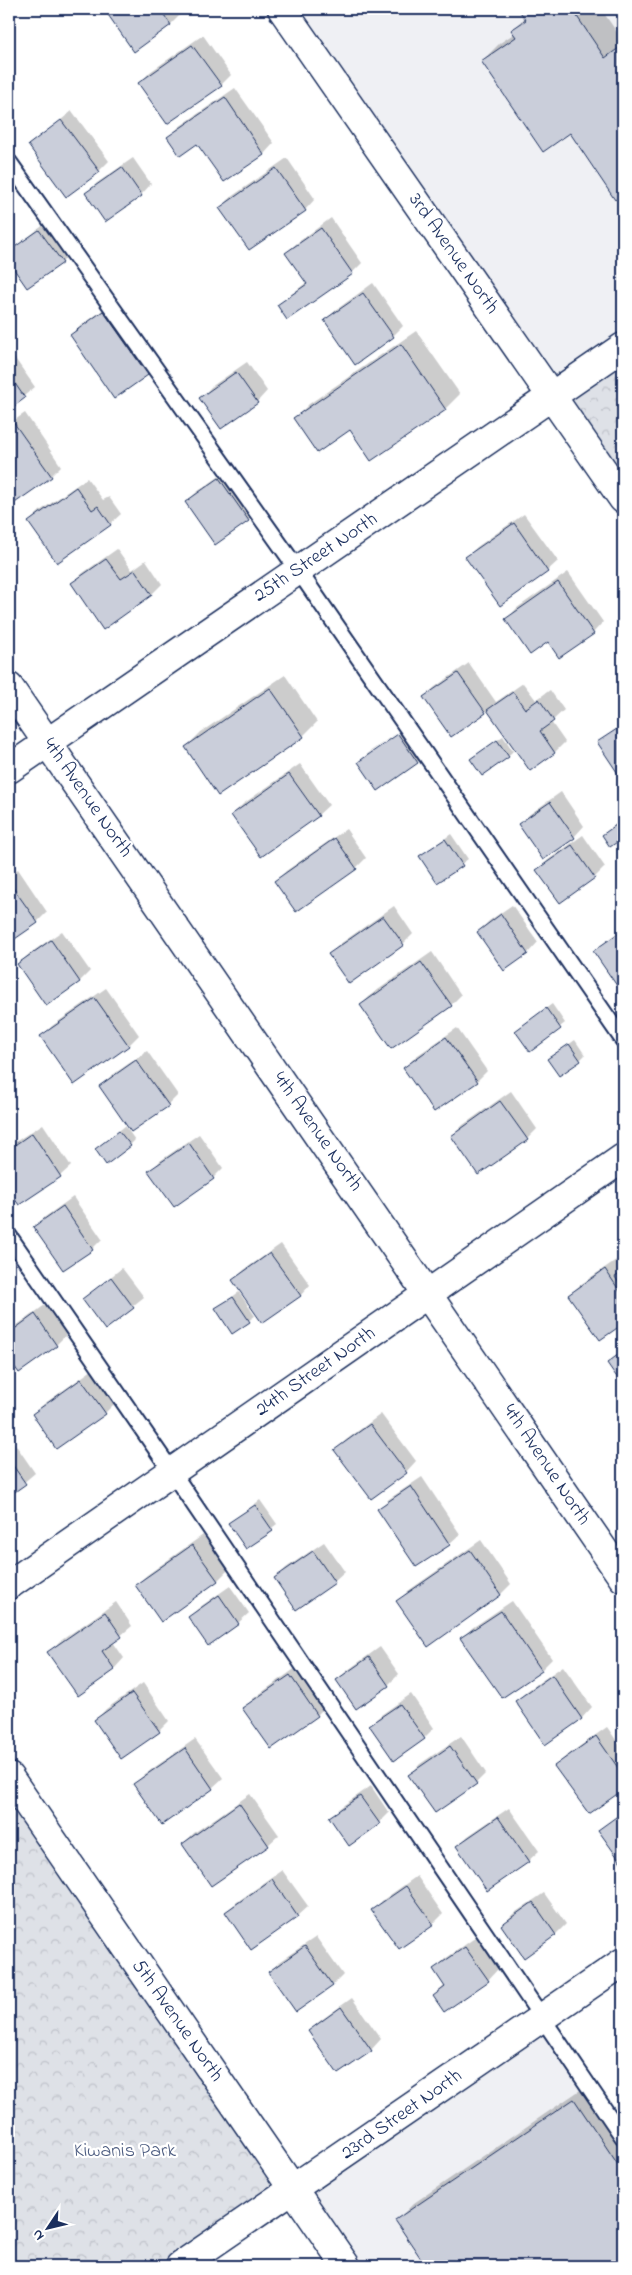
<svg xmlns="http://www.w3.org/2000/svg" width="632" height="2275" font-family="'Indie Flower',sans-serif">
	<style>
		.built { fill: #eff0f4 }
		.park { fill: url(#park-crowns); stroke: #7c88a2 }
		.shadow { fill: #0003; fill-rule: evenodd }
		.building { fill: #caceda; stroke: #1b2f5e }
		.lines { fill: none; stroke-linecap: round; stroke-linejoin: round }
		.lane-casing { stroke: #1b2f5e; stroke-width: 19 }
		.street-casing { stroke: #1b2f5e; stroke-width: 31 }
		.secondary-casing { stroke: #1b2f5e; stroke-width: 31 }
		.lane { stroke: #fff; stroke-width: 15 }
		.street { stroke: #fff; stroke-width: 28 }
		.secondary { stroke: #fff; stroke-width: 28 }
		.labels { text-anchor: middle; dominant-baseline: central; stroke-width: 4.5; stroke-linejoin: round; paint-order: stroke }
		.street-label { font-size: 20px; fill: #1b2f5e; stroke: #fff }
		.park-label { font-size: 20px; fill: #4c5c80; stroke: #fff }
	</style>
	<defs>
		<pattern id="park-crowns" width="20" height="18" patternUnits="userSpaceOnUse" patternTransform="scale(1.25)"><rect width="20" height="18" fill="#dee1e7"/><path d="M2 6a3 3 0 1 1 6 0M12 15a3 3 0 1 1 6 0" fill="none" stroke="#bec1c9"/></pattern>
	</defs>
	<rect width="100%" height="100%" fill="#fff"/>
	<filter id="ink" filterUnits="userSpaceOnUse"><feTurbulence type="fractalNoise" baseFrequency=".02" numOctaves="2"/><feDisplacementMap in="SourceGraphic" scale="10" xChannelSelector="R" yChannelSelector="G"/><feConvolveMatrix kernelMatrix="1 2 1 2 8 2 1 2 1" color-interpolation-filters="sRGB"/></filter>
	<g filter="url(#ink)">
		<path class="built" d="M 282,9 L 623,9 L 623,347 L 551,396 Z
			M 541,2019 L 623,2137 L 623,2266 L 346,2266 L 293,2190 Z"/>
		<path class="park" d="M 623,347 L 623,499 L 551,396 Z
			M 9,1779 L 293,2190 L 181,2266 L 9,2266 Z"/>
		<path class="shadow" d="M 106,9 L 177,9 L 181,14 L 171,24 L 134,50 Z
			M 519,9 L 601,9 L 623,41 L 623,193 L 616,198 L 570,132 L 482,61 L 500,43 L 515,33 L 513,30 L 525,18 Z
			M 203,35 L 231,75 L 221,85 L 140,83 L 150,72 Z
			M 235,88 L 274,143 L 264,154 L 225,180 L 198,142 L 168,138 L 179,127 Z
			M 72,111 L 109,161 L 99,171 L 30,145 Z
			M 133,158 L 151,184 L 141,195 L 87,193 L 97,183 Z
			M 287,158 L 315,199 L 305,210 L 221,208 L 231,197 Z
			M 331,218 L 362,263 L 352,273 L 278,305 L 307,282 L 286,253 L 297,243 Z
			M 50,220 L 72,252 L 62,262 L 27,286 L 9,259 L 9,252 Z
			M 373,283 L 403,326 L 393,336 L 325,321 L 336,310 Z
			M 114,302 L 158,364 L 147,374 L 71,335 L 82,325 Z
			M 416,331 L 460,394 L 445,409 L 350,428 L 295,418 L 309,404 Z
			M 9,350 L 35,387 L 9,408 Z
			M 247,362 L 267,391 L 257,402 L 201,398 L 211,387 Z
			M 25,413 L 61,466 L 51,476 L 9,505 L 9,424 Z
			M 230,469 L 259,509 L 248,520 L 215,543 L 186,502 L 197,492 Z
			M 87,478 L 103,500 L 109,497 L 121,514 L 110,524 L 29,522 L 40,511 Z
			M 524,514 L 558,561 L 547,571 L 467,557 L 477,547 Z
			M 117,549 L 132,570 L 146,560 L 162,584 L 152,594 L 104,628 L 72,584 L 83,573 Z
			M 568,572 L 603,622 L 593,633 L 507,619 L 517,608 Z
			M 469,663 L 496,702 L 523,683 L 536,700 L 550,690 L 564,710 L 551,722 L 565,742 L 555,752 L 530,769 L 488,709 L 485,712 L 424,697 L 435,687 Z
			M 285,675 L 317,722 L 303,736 L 186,747 L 201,732 Z
			M 623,723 L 623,779 L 599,743 Z
			M 409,724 L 428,751 L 417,762 L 378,789 L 359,762 L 370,752 ZM 402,729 L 404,731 L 369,755 L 369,752 Z
			M 503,736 L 513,751 L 508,756 L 472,759 Z
			M 300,764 L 329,805 L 318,815 L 232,815 L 243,804 Z
			M 561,792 L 584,826 L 574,837 L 520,824 L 530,814 Z
			M 623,817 L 623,836 L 610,845 L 603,835 Z
			M 346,829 L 366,858 L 356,868 L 276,881 L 286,871 Z
			M 451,834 L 468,859 L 437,882 L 421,856 Z
			M 583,835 L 605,867 L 595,877 L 560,901 L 538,870 L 548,860 Z
			M 18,869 L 47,912 L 37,922 L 9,942 L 9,876 Z
			M 512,905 L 538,942 L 528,953 L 504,969 L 478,932 L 489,921 Z
			M 394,906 L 413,934 L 403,944 L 330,954 L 340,944 Z
			M 623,928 L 623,991 L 622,992 L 594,951 Z
			M 62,931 L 90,971 L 80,981 L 47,1004 L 19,964 L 29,954 Z
			M 432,952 L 461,995 L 451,1005 L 361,1005 L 372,994 Z
			M 106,988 L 139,1035 L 129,1045 L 75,1083 L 42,1036 L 52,1026 Z
			M 552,1004 L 565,1023 L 530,1050 L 516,1031 Z
			M 457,1028 L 487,1071 L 477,1081 L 405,1068 L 415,1057 Z
			M 575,1040 L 585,1055 L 580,1060 L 549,1059 Z
			M 147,1051 L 178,1095 L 168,1105 L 101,1086 L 111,1076 Z
			M 511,1091 L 537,1129 L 527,1139 L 452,1136 L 463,1125 Z
			M 43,1124 L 71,1166 L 60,1176 L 19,1204 L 9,1188 L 9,1146 Z
			M 125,1126 L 135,1140 L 130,1145 L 96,1149 Z
			M 199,1134 L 223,1168 L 213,1178 L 150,1172 L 160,1161 Z
			M 73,1197 L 102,1239 L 92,1249 L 35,1227 L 45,1217 Z
			M 281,1244 L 310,1285 L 300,1296 L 234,1280 L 244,1270 Z
			M 616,1260 L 623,1271 L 623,1322 L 600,1338 L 570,1295 L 580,1285 Z
			M 122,1268 L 144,1297 L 105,1328 L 83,1299 Z
			M 239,1292 L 255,1316 L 232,1332 L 217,1308 Z
			M 45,1305 L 66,1335 L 56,1345 L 19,1371 L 9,1357 L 9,1331 Z
			M 623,1349 L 623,1384 L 609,1363 Z
			M 92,1370 L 115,1403 L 105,1413 L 33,1414 L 44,1404 Z
			M 381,1414 L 416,1461 L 406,1472 L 336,1450 L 346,1440 Z
			M 9,1435 L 35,1473 L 9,1495 Z
			M 422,1477 L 460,1534 L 449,1544 L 379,1509 L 389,1499 Z
			M 260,1500 L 277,1524 L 247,1547 L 230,1523 Z
			M 203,1535 L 228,1570 L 217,1581 L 136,1585 L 147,1575 Z
			M 481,1540 L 511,1584 L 501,1594 L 428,1645 L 398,1602 L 408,1591 Z
			M 324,1542 L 345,1572 L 334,1582 L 276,1578 L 286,1568 Z
			M 230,1586 L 249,1613 L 238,1623 L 189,1617 L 200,1607 Z
			M 512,1601 L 552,1659 L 541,1670 L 502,1697 L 462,1638 L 472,1628 Z
			M 116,1602 L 132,1626 L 113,1642 L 124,1658 L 114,1669 L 49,1652 L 59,1642 Z
			M 380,1647 L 399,1674 L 388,1685 L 356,1707 L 337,1680 L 348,1670 Z
			M 300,1665 L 328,1704 L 317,1715 L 271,1747 L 244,1708 L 254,1698 Z
			M 563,1666 L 592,1707 L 582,1718 L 545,1743 L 516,1702 L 527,1691 Z
			M 143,1683 L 169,1721 L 159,1731 L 96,1720 L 106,1709 Z
			M 411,1694 L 434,1728 L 424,1738 L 370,1725 L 381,1715 Z
			M 607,1727 L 623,1750 L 623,1789 L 589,1813 L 556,1766 L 566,1756 Z
			M 461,1736 L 486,1773 L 476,1783 L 410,1775 L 420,1764 Z
			M 195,1739 L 223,1778 L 212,1788 L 162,1823 L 135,1784 L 145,1774 Z
			M 371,1786 L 389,1813 L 379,1823 L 331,1818 L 341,1807 Z
			M 250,1794 L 279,1835 L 268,1845 L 183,1844 L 194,1833 Z
			M 509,1808 L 539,1851 L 528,1861 L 457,1847 L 468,1836 Z
			M 623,1811 L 623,1863 L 600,1830 Z
			M 282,1870 L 308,1906 L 297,1916 L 226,1912 L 237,1902 Z
			M 417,1876 L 443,1914 L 433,1924 L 373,1910 L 383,1900 Z
			M 544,1893 L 566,1924 L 556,1934 L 525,1956 L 503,1925 L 513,1914 Z
			M 316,1937 L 343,1975 L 333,1985 L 296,2010 L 270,1972 L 280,1961 Z
			M 476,1937 L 498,1969 L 488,1980 L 434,1996 L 445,1985 L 434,1970 L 445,1959 Z
			M 352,1998 L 381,2039 L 371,2050 L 309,2031 L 320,2021 Z
			M 592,2082 L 623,2129 L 623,2266 L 428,2266 L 397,2220 L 414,2203 Z"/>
		<path class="building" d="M 104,9 L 160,9 L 171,25 L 134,52 Z
			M 518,9 L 572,9 L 605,58 L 623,45 L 623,194 L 615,200 L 570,133 L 543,152 L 481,61 L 516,37 L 511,30 L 526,20 Z
			M 613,9 L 623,9 L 623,24 Z
			M 192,45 L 222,86 L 167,124 L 138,83 Z
			M 225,97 L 264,155 L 224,182 L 197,144 L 180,156 L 167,137 Z
			M 61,120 L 100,172 L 66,197 L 28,145 Z
			M 122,167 L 142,196 L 105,222 L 85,193 Z
			M 276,168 L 306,211 L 249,250 L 219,208 Z
			M 321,228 L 353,274 L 287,320 L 277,305 L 307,284 L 285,253 Z
			M 39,230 L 63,263 L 27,288 L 9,262 L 9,251 Z
			M 363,293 L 394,337 L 355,365 L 324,320 Z
			M 103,311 L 148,375 L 114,399 L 70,335 Z
			M 401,344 L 446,410 L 371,461 L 350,430 L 317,453 L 293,418 Z
			M 236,372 L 258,403 L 221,429 L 199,398 Z
			M 9,375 L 25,398 L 9,410 Z
			M 14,423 L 52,477 L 9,507 L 9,426 Z
			M 219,478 L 249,521 L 215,545 L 185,502 Z
			M 76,487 L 92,510 L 98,506 L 111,525 L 57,563 L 28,522 Z
			M 514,523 L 548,572 L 500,606 L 465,557 Z
			M 106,559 L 121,579 L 135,570 L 152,595 L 103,630 L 71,583 Z
			M 558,582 L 594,634 L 559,658 L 548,642 L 530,655 L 505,619 Z
			M 458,673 L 486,713 L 451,737 L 423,697 Z
			M 270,688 L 304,737 L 218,796 L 185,747 Z
			M 513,692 L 525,709 L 539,699 L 554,721 L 540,731 L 555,753 L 530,771 L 487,710 Z
			M 623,725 L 623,781 L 597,742 Z
			M 398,734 L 418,763 L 378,791 L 358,762 Z
			M 497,740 L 509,757 L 482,776 L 470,759 Z
			M 289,774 L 319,816 L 261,857 L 231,815 Z
			M 550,802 L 575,838 L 543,860 L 518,824 Z
			M 623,820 L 623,838 L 610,847 L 602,835 Z
			M 335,838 L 357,869 L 296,912 L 274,881 Z
			M 445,839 L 463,866 L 437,883 L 419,856 Z
			M 572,845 L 595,878 L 560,903 L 536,870 Z
			M 9,882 L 38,923 L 9,943 Z
			M 501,914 L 528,954 L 504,971 L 477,932 Z
			M 383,916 L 404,945 L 349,984 L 328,954 Z
			M 623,930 L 623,992 L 622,993 L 593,951 Z
			M 51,940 L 80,982 L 46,1006 L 17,964 Z
			M 421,962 L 452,1006 L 391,1049 L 360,1005 Z
			M 95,998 L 129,1046 L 74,1085 L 40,1036 Z
			M 546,1008 L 561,1029 L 530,1052 L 515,1031 Z
			M 446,1037 L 478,1082 L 434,1112 L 403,1068 Z
			M 569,1044 L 581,1061 L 559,1076 L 547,1059 Z
			M 136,1060 L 169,1106 L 131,1132 L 99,1086 Z
			M 500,1101 L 528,1140 L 478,1175 L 451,1136 Z
			M 119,1131 L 131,1146 L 106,1165 L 95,1149 Z
			M 32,1133 L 61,1177 L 19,1205 L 9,1191 L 9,1149 Z
			M 189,1143 L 214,1179 L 174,1207 L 148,1171 Z
			M 63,1206 L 93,1250 L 63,1270 L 33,1227 Z
			M 270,1253 L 301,1296 L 262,1323 L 232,1280 Z
			M 605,1269 L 623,1296 L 623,1324 L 600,1340 L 568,1295 Z
			M 623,1272 L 623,1289 L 615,1277 Z
			M 111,1277 L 134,1308 L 105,1330 L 82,1299 Z
			M 233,1297 L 250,1322 L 232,1334 L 215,1308 Z
			M 35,1314 L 57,1346 L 19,1373 L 9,1359 L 9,1333 Z
			M 623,1351 L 623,1386 L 607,1363 Z
			M 81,1379 L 106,1414 L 56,1449 L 32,1414 Z
			M 370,1424 L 407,1473 L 371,1499 L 334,1450 Z
			M 9,1460 L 26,1484 L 9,1496 Z
			M 411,1486 L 450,1545 L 416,1567 L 377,1509 Z
			M 255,1505 L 273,1531 L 246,1549 L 228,1523 Z
			M 192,1545 L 218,1581 L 161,1622 L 135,1585 Z
			M 470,1550 L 501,1595 L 428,1647 L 396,1601 Z
			M 313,1551 L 335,1583 L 296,1610 L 274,1578 Z
			M 219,1595 L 239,1624 L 208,1646 L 188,1617 Z
			M 501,1611 L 542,1671 L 502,1698 L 460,1638 Z
			M 105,1612 L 122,1637 L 102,1651 L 115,1670 L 78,1696 L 47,1652 Z
			M 369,1657 L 389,1686 L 356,1709 L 336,1680 Z
			M 290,1675 L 318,1716 L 271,1749 L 242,1708 Z
			M 552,1675 L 582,1719 L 545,1745 L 515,1701 Z
			M 132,1693 L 160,1732 L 121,1759 L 94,1720 Z
			M 400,1704 L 425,1739 L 394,1761 L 369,1725 Z
			M 596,1736 L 623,1775 L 623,1790 L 589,1814 L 554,1766 Z
			M 450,1746 L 477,1784 L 435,1813 L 408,1775 Z
			M 185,1748 L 213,1789 L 162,1825 L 133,1784 Z
			M 360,1796 L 380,1824 L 349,1846 L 329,1817 Z
			M 239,1803 L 269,1846 L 211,1886 L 182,1844 Z
			M 623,1812 L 623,1865 L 598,1830 Z
			M 498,1817 L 529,1862 L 487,1891 L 456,1846 Z
			M 272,1879 L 298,1917 L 251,1950 L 225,1912 Z
			M 406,1886 L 434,1925 L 399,1949 L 371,1910 Z
			M 533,1902 L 556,1935 L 524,1958 L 501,1925 Z
			M 305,1946 L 333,1986 L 296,2012 L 268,1972 Z
			M 465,1947 L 489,1981 L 444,2012 L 433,1996 L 445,1987 L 433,1969 Z
			M 341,2007 L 372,2051 L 338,2074 L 308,2031 Z
			M 574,2099 L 623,2172 L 623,2266 L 426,2266 L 395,2220 Z"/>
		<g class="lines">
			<g class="lane-casing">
				<path id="lane" d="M 9,162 L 298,570 L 623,1040
					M 9,1236 L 172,1472 L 623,2137"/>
			</g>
			<g class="street-casing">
				<path id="street" d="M 282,9 L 623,499
					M 9,687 L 623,1578
					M 9,1585 L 623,1158
					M 9,1777 L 346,2266
					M 180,2266 L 623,1962"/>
			</g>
			<g class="secondary-casing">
				<path id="secondary" d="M 9,769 L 623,347"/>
			</g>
			<use href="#lane" class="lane"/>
			<use href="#street" class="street"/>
			<use href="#secondary" class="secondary"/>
		</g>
	</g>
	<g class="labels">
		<g class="street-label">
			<text transform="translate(453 254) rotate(55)">3rd Avenue North</text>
			<text transform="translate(316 558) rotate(-34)">25th Street North</text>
			<text transform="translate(87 798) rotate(55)">4th Avenue North</text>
			<text transform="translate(317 1132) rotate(55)">4th Avenue North</text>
			<text transform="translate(316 1372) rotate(-35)">24th Street North</text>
			<text transform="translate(546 1465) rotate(56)">4th Avenue North</text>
			<text transform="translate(177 2021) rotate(55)">5th Avenue North</text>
			<text transform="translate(402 2115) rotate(-35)">23rd Street North</text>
		</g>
		<g class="park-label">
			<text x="125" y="2151">Kiwanis Park</text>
		</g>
	</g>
	<rect width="632" height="2275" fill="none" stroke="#fff" stroke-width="30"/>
	<rect x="15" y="15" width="602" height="2245" fill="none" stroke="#1b2f5e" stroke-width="2" filter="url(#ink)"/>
	<g transform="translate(48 2228) rotate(235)" stroke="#ffffff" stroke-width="4" paint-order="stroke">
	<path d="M0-4L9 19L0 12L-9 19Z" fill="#1b2f5e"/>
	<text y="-8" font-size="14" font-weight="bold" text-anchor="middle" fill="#1b2f5e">N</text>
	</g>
</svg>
